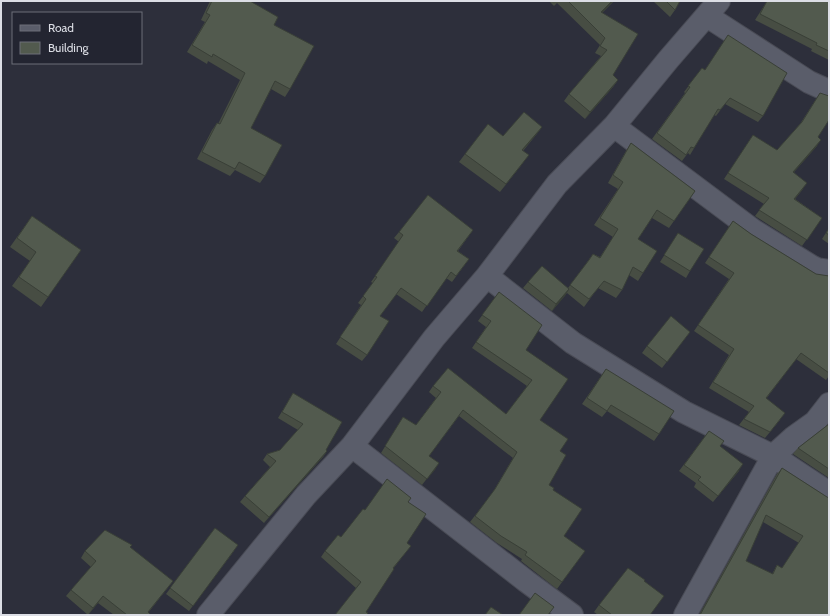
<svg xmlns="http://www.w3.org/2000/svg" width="830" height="616" font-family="Cabin,sans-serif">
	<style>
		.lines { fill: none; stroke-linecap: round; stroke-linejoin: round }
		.minor-casing { stroke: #494b55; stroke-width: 24 }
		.minor { stroke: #5a5d6a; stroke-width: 22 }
		.wall { fill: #474d43; fill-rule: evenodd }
		.shaded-wall { fill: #393f37 }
		.building { fill: #525a4e; stroke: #393f37; fill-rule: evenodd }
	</style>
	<rect width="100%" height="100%" fill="#2d2f3b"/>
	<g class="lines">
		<g class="minor-casing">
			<path id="minor" d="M 707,16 L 809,82 L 829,91
				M 614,126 L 753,230 L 811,266 L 817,269 L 829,271
				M 487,276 L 573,343 L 684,412 L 773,456 L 685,615
				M 829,404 L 815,422 L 794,437 L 773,456 L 829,493
				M 352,446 L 526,581 L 572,615
				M 208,615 L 306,495 L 352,446 L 434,338 L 487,276 L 557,184 L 614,126 L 668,60 L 719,1"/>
		</g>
		<use href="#minor" class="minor"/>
	</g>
	<path class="wall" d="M 210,1 L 250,1 L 274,25 L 290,89 L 285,97 L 271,89 L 251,128 L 265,176 L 260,183 L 235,170 L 230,176 L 197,159 L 212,130 L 217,123 L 218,124 L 240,80 L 208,61 L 207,64 L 187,52 L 205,22 L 201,20 Z
		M 549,1 L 614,1 L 602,13 L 613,75 L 618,80 L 613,87 L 585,119 L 564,101 L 569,94 L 601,56 L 595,53 L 600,45 L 557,3 L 554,6 Z
		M 653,1 L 680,1 L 675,10 L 670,17 Z
		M 767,1 L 829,1 L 829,60 L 811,51 L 812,49 L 755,20 Z
		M 702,68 L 763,116 L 758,122 L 725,104 L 716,116 L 714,115 L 690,155 L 688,153 L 682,161 L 652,139 L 685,93 L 684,92 Z
		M 820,93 L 818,137 L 817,146 L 794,172 L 803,189 L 795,199 L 822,218 L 802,246 L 755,216 L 764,204 L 724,179 L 753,135 L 777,150 L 800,124 Z
		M 542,127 L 536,135 L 523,151 L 523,163 L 500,192 L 459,162 L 465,154 L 503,136 Z
		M 631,143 L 695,191 L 669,228 L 652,218 L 638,239 L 643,273 L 638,281 L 629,275 L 622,290 L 616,298 L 598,288 L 584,307 L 567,293 L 552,311 L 523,288 L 528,282 L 568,288 L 585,265 L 593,254 L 600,257 L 613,237 L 594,225 L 618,189 L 608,183 L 626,151 Z
		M 32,216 L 81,250 L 41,307 L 12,286 L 30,261 L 10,247 Z
		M 733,221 L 751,234 L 816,274 L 829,276 L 829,376 L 826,380 L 796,359 L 766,399 L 780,420 L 765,438 L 739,425 L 749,412 L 709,388 L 729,355 L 694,331 L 729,279 L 705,263 Z
		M 829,228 L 829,244 L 822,239 Z
		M 473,230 L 458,251 L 469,259 L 452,282 L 446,278 L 422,312 L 396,294 L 380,316 L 367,355 L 362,361 L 336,344 L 361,305 L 358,303 L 373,283 L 371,282 L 399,242 L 394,238 L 399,232 Z
		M 678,233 L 690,271 L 686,278 L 660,262 Z
		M 499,292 L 526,350 L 540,420 L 560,451 L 549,485 L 553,490 L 564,536 L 585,551 L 557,589 L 521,561 L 522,559 L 497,543 L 470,522 L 493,492 L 513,458 L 459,416 L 429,456 L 439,463 L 422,485 L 381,453 L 403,417 L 416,425 L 436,398 L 429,392 L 433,386 L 506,414 L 527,386 L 472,348 L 486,327 L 478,321 Z
		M 690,332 L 662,368 L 642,353 L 647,346 Z
		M 606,369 L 659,434 L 654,441 L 607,411 L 602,417 L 582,404 Z
		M 293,393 L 326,450 L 327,451 L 323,457 L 264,523 L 240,502 L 245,496 L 270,467 L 263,460 L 267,454 L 280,450 L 298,430 L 278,418 Z
		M 829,424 L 829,478 L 793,454 L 798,448 Z
		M 709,431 L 739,471 L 713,502 L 694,487 L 696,483 L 679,471 Z
		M 782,468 L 827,497 L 829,615 L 699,615 L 777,474 ZM 763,522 L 799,543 L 782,568 L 777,565 L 772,574 L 746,561 Z
		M 411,498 L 408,502 L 407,543 L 406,552 L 393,569 L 366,612 L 366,615 L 356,588 L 321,557 L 325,551 L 341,537 L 365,510 Z
		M 215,528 L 234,551 L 189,611 L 166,594 Z
		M 130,548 L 173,581 L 148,613 L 151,615 L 114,615 L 98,603 L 88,615 L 66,596 L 71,590 L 91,567 L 81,558 L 85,551 Z
		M 644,581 L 651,615 L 598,615 L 594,612 L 599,605 Z"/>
	<path class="shaded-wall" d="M 612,1 L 614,1 L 596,19 L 601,12 Z
		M 618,80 L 613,87 L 585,119 L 590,112 Z
		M 542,127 L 536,135 L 516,158 L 522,150 Z
		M 821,140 L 817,146 L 789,178 L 793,172 Z
		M 529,155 L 523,163 L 500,192 L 506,184 Z
		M 807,183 L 803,189 L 790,205 L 794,199 Z
		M 569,289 L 565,296 L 552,311 L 556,304 Z
		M 327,451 L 323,457 L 264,523 L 269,517 Z
		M 439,463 L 435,470 L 422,485 L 427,479 Z
		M 743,464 L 739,471 L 713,502 L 718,496 Z
		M 103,596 L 98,603 L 88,615 L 93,608 Z"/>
	<path class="building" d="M 212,1 L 250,1 L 278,17 L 274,25 L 314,46 L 290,89 L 275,81 L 251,128 L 282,145 L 265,176 L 239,162 L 235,169 L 202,152 L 217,123 L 220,124 L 245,73 L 213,54 L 212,57 L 192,45 L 210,15 L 206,13 Z
		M 568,1 L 612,1 L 601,12 L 638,34 L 613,75 L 618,80 L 590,112 L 569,94 L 607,50 L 600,46 L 605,38 Z
		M 666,1 L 680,1 L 675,10 Z
		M 767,1 L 829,1 L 829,51 L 816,45 L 817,43 L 760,14 Z
		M 728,35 L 787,73 L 763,116 L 730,98 L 720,110 L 718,109 L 694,148 L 691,147 L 686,155 L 657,133 L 690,87 L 688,86 L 702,68 L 705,70 Z
		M 820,93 L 829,96 L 829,120 L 818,137 L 821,140 L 793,172 L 807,183 L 794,199 L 822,218 L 807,240 L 759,210 L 769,198 L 728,173 L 753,135 L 777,150 L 802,122 Z
		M 524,112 L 542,127 L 522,150 L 529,155 L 506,184 L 465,154 L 488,124 L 503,136 Z
		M 631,143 L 695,191 L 674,221 L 657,210 L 638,239 L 657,251 L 643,273 L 633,267 L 622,290 L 604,281 L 589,299 L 570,285 L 589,260 L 593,254 L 600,258 L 618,229 L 600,218 L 623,182 L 613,175 Z
		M 428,195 L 473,230 L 457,251 L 469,259 L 456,276 L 451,272 L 427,306 L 401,288 L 380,316 L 389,321 L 367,355 L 340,337 L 366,299 L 363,296 L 377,277 L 375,276 L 403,235 L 399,232 Z
		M 32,216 L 81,250 L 48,297 L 19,277 L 36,252 L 17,238 Z
		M 733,221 L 751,234 L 816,274 L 829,276 L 829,373 L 801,353 L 766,398 L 785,413 L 770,432 L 744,419 L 754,406 L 713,382 L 734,349 L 698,325 L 734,273 L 709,257 Z
		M 829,228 L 829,235 L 826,233 Z
		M 678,233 L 704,249 L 690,271 L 664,255 Z
		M 542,266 L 569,289 L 556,304 L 528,282 Z
		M 499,292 L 542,325 L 526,350 L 568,379 L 540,420 L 568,439 L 560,451 L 566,455 L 549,485 L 554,488 L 553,490 L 582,509 L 564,536 L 585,551 L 562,582 L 525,555 L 527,552 L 501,536 L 475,516 L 495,489 L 517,452 L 463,410 L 429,456 L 439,463 L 427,479 L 385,446 L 403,417 L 416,425 L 441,392 L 433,386 L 448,368 L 506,414 L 532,380 L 476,342 L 491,321 L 482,315 Z
		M 671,316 L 690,332 L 667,362 L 647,346 Z
		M 606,369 L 674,411 L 659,434 L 611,405 L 607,411 L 587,398 Z
		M 293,393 L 342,422 L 326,450 L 327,451 L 269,517 L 245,496 L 276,461 L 267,454 L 280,450 L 303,424 L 282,412 Z
		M 829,424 L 829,469 L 798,448 Z
		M 709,431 L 724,441 L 720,446 L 743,464 L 718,496 L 698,480 L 701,477 L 684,465 Z
		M 782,468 L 827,497 L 829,498 L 829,615 L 700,615 ZM 766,515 L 803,536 L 782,568 L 777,565 L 773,574 L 746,561 Z
		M 387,479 L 411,498 L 408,502 L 426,514 L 407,543 L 411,546 L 393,568 L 394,569 L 366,612 L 368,613 L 366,615 L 335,615 L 361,582 L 325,551 L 338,535 L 341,537 L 363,509 L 365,510 Z
		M 215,528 L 238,545 L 193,606 L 170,588 Z
		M 105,530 L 132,545 L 130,547 L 173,581 L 148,612 L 151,615 L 127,615 L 103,596 L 93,608 L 71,590 L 96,561 L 85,551 Z
		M 628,568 L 645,580 L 644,581 L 664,596 L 650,615 L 612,615 L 599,605 Z
		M 535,593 L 554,607 L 548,615 L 519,615 Z
		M 491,607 L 503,615 L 485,615 Z"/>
	<rect width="830" height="616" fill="none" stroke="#dcdee5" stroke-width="4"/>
	<rect x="12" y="12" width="130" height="52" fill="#232531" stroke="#6d6f79"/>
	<rect x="20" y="25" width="20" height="6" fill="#5a5d6a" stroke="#6d6f79"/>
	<text x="48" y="32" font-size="12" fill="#dcdee5">Road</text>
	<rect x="20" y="42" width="20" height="12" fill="#525a4e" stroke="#6d6f79"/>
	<text x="48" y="52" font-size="12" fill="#dcdee5">Building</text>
</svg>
